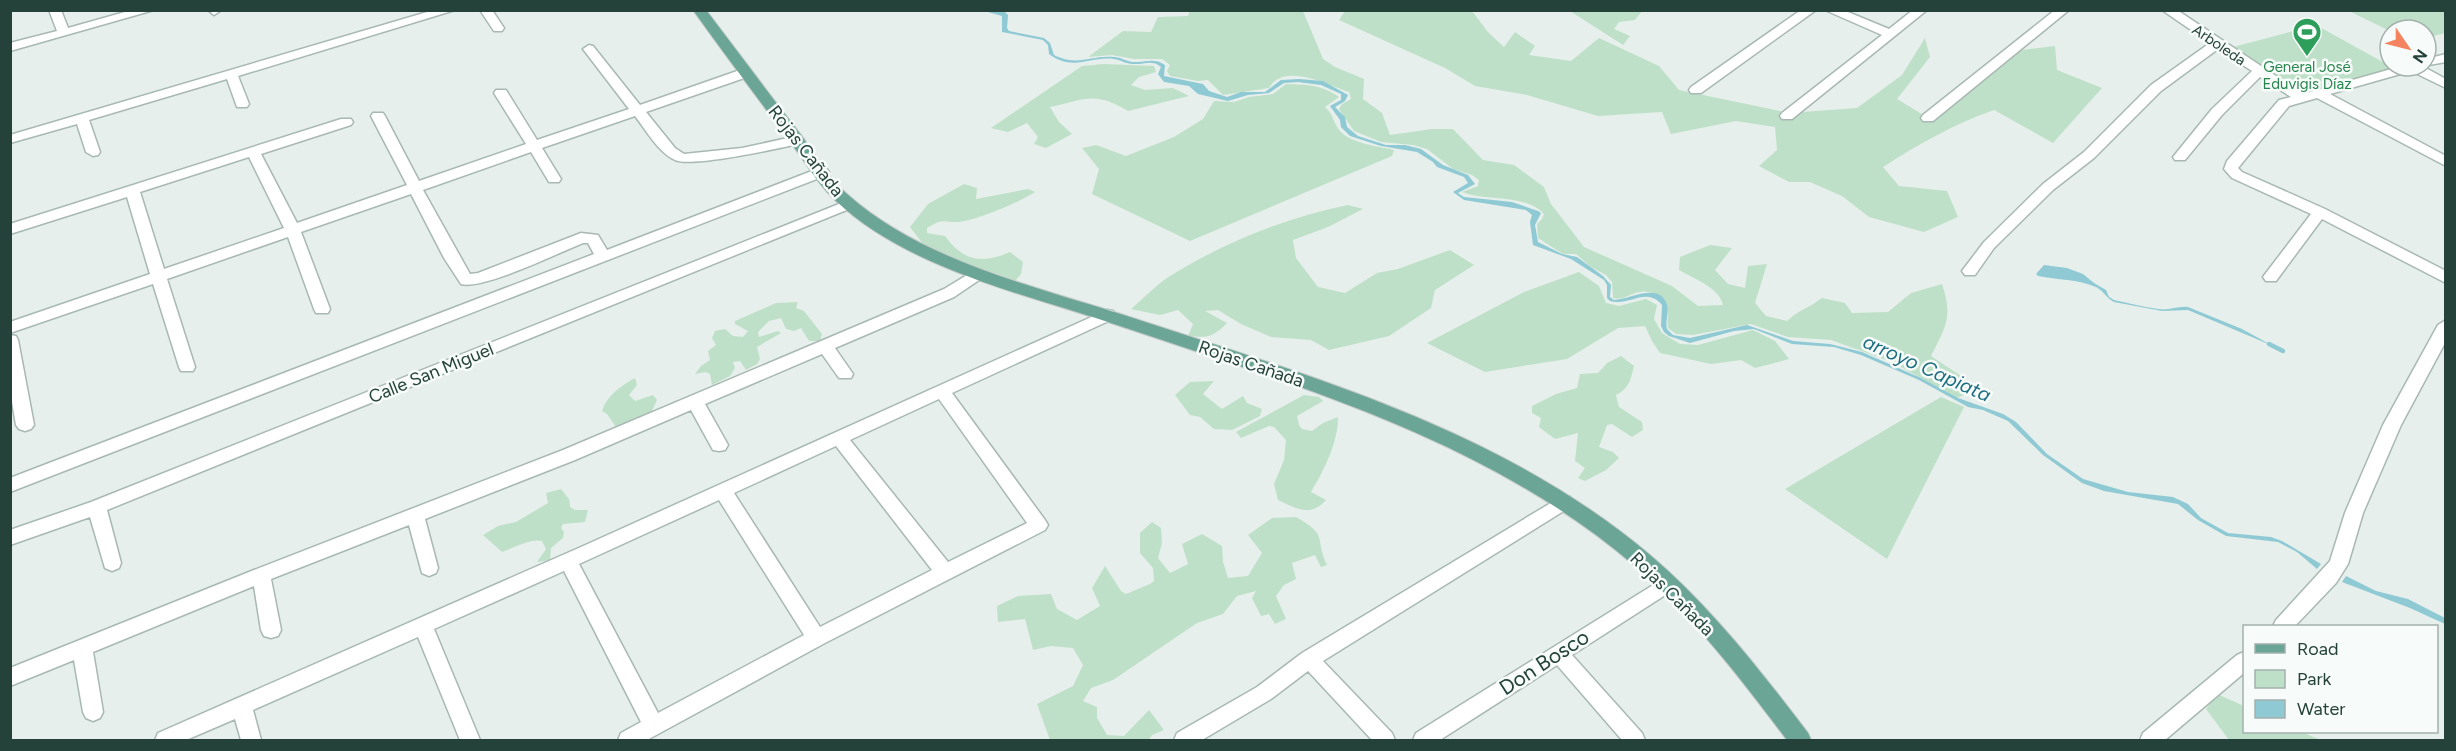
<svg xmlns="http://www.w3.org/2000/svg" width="2456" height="751" font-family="Figtree,sans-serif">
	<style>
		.green { fill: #bfe0c8 }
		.water { fill: #8ec9d4 }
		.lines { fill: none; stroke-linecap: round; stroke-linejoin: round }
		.stream { stroke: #8ec9d4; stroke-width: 4.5 }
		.minor-casing { stroke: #a8b8b2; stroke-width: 3 }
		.major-casing { stroke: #c2cac8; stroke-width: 2 }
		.minor { fill: #fff; fill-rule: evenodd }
		.major { fill: #6aa596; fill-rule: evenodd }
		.labels { text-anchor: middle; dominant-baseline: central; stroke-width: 5; stroke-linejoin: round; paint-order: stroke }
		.far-street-label { font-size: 15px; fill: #24423a; stroke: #f7fbf9 }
		.far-leisure-label { font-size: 15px; fill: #27864d; stroke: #f7fbf9 }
		.street-label { font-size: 18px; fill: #24423a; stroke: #f7fbf9 }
		.water-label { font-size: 20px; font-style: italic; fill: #1c6f80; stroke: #f7fbf9 }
		.near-street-label { font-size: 21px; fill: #24423a; stroke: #f7fbf9 }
	</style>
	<rect width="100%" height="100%" fill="#e6efeb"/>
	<path class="green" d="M 1190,10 L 1303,11 L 1323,59 L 1335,67 L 1364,79 L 1363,99 L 1382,113 L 1390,135 L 1432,129 L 1453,129 L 1483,160 L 1514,165 L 1544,187 L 1551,204 L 1584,247 L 1672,286 L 1698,306 L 1723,305 C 1719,287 1694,279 1679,270 L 1680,257 L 1710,245 L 1732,248 L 1715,270 L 1728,284 L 1745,288 L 1748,266 L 1767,264 L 1755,303 L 1766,316 L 1787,321 C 1800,309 1809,308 1822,298 L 1845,303 L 1852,313 L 1888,312 L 1911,293 L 1942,284 C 1953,317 1946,326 1931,356 L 1979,388 L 1957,398 L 1892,362 L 1831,340 L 1788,337 L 1751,324 L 1693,335 L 1676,334 L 1668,328 C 1667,313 1671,299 1653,293 C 1647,291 1641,291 1635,293 C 1626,296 1623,300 1613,298 L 1612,282 L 1606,275 L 1591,267 L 1576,254 L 1563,254 L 1538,238 L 1537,224 L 1542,219 L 1544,214 C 1525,193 1486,202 1462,192 L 1478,186 L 1479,180 L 1472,175 L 1453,169 L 1427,149 L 1413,145 L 1381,142 L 1354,131 L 1339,109 L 1342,104 L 1351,99 L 1349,92 C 1330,86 1284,61 1269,88 L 1223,95 L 1208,80 L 1198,81 L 1170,76 L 1167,71 L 1170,65 L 1162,59 L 1134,59 L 1112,55 L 1088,57 L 1123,31 L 1151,32 L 1158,17 L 1188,16 Z
		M 1345,11 L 1472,11 L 1488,32 L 1504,47 L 1515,32 L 1535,46 L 1529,55 L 1571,61 L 1599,38 L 1659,66 L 1679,90 L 1789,113 L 1857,108 L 1902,75 L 1925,38 L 1930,57 L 1897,99 L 1925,116 L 2004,52 L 2055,46 L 2057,70 L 2102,88 L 2053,143 L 1994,110 C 1954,124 1919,144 1883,167 L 1899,186 L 1947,191 L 1958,217 L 1924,232 L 1869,217 L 1842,196 L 1810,182 L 1789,182 L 1759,166 L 1777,150 L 1775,127 L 1736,121 L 1671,134 L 1662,112 L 1598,116 L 1527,95 L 1475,86 L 1445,68 L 1339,20 Z
		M 1570,11 L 1642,11 L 1635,20 L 1619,22 L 1614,29 L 1630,36 L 1623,45 Z
		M 2349,11 L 2445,11 L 2445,33 L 2426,38 L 2426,30 L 2390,31 Z
		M 2316,25 L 2390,66 L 2399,69 L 2303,95 L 2226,49 Z
		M 1104,64 L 1154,66 L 1156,72 L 1139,77 L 1131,85 L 1145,90 L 1173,88 L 1189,96 L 1128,111 C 1095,91 1086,99 1050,107 L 1059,122 L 1072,134 L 1046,148 L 1034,144 L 1038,137 L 1027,123 L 1008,132 L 991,128 L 1082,66 Z
		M 1286,84 C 1308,85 1320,84 1339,97 L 1325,107 C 1334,115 1334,125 1340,131 C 1352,144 1378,146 1394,150 L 1392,156 L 1190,241 L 1092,194 L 1099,169 L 1082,148 L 1096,145 L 1126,156 L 1174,137 L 1203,119 L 1214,101 L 1234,102 L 1249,97 L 1273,94 Z
		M 964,184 L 977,188 L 976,199 L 1028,189 L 1035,192 C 1020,202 977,220 959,222 C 941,223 945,217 927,228 L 927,233 L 945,236 C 964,262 982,264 1010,252 L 1023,262 L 1021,274 L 1015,281 L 995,273 L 974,270 L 926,248 L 910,227 L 928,204 Z
		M 1348,205 L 1363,209 L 1328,227 L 1293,240 L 1296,258 L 1318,287 L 1345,293 L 1377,273 L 1398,269 L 1450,250 L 1474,265 L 1435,290 L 1431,308 L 1389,336 L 1329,350 L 1311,340 L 1271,337 L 1241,324 L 1218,310 L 1205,311 L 1227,323 C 1213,337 1208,338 1188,336 L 1193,324 L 1178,310 L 1160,315 L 1131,309 C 1144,298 1156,285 1170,276 C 1223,243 1287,217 1348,205 Z
		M 1579,272 L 1599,286 L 1606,303 L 1619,306 L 1646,299 L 1657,305 L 1654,319 L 1662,333 L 1680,344 L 1698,345 L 1753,330 L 1775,341 L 1789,359 L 1755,368 L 1741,360 L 1711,364 L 1660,353 L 1652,341 L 1645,326 L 1618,328 L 1567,359 L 1485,372 L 1427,343 L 1524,292 Z
		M 798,302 L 796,308 L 804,311 L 822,334 L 820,341 L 809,341 L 801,328 L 794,331 L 786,329 L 781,318 L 769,321 L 758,332 L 759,337 L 778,331 L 781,333 L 757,347 L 760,359 L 757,364 L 746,370 L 740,361 L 733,362 L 735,368 L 730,376 L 712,385 L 710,374 L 706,372 L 695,374 L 701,366 L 710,360 L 708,351 L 716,345 L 712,338 L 715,331 L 725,329 L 733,336 L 743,337 L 748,331 L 735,324 L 735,321 L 776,303 Z
		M 1621,356 L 1634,366 C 1631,379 1629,389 1616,395 L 1619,407 L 1642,422 L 1643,430 L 1632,437 L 1612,424 L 1607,425 L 1599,447 L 1613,452 L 1619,458 L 1606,470 L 1585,481 L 1578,478 L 1585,468 L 1575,461 L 1578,433 L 1555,439 L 1539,427 L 1541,418 L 1532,413 L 1532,406 L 1556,394 L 1577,388 L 1580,374 L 1598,373 L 1607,363 Z
		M 635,378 L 637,385 L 629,395 L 635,401 L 653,395 L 657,400 L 650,415 L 622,427 L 616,427 L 607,414 L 602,411 C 607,395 621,386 635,378 Z
		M 1214,381 L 1203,394 L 1222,409 L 1243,396 L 1247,403 L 1262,409 L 1260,416 L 1232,430 L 1214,429 L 1200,417 L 1190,415 L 1175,395 L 1190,382 Z
		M 1304,395 L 1319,397 L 1323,401 L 1297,416 L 1299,425 L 1302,429 L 1312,431 L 1323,423 L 1338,417 C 1338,443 1324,470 1311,492 L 1326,500 C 1310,518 1296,508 1278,500 L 1274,484 L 1284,460 L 1286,440 L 1274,427 L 1269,426 L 1241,438 L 1236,432 Z
		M 1941,397 L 1964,407 L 1887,559 L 1785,489 Z
		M 561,489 L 569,499 L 570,507 L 575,510 L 588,510 L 585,522 L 563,524 L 561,528 L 564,532 L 563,538 L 551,548 L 550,560 L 537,562 L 546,549 L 542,541 C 533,538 512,548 502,552 L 483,535 L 498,526 L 516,522 L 548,503 L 546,493 Z
		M 1296,517 C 1329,536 1314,536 1327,565 L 1321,567 L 1315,555 L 1292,563 L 1296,579 L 1284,585 L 1276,596 L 1286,619 L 1275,624 L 1269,614 L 1261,616 L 1252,598 L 1256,591 L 1237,596 L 1223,614 L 1197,623 L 1113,680 L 1091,688 L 1083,701 L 1097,707 L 1097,718 L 1107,735 L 1124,736 L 1149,710 L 1164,730 L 1152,735 L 1149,740 L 1050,740 L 1037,704 L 1073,686 L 1083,665 L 1073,648 L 1051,646 L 1033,650 L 1025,619 L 998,622 L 997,606 L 1018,596 L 1051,594 L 1057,609 L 1077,620 L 1100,606 L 1092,588 L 1105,566 L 1121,591 L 1126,594 L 1150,584 L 1154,581 L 1153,568 L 1140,553 L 1140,533 L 1152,522 L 1161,528 L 1162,543 L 1158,558 L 1170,573 L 1188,564 L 1182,544 L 1202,534 L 1222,546 L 1223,562 L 1228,578 L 1248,576 L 1262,553 L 1248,535 L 1272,518 Z
		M 2217,694 L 2244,706 L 2244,732 L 2301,732 L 2321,740 L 2229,740 L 2206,709 Z"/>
	<path class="water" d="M 984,11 L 1004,11 L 1008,15 L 1007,28 L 1009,31 L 1044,38 L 1050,43 L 1054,55 C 1078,67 1090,55 1114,57 C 1120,57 1126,61 1132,62 C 1143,63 1154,57 1165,65 L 1164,76 L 1203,84 L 1209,91 L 1227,97 L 1241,92 L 1265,92 L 1281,80 L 1299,79 L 1323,81 L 1348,95 L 1345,101 L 1335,107 L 1345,117 L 1347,127 L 1358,136 L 1386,145 L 1405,145 L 1421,149 L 1443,165 L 1468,175 L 1475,184 L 1458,193 L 1464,197 L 1512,202 L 1538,211 L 1541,213 L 1535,225 L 1538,242 L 1562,254 L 1577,257 L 1603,276 L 1611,285 L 1610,297 L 1614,300 C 1629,300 1660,281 1667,305 C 1669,311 1665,322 1667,329 L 1673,335 L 1690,338 L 1747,325 L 1793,341 L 1830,344 L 1862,352 L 1921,378 L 1958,398 L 2003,414 L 2016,422 L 2047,454 L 2083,479 L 2128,492 L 2173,497 L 2188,504 L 2201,518 L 2228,533 L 2271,537 L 2282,541 L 2321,564 L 2317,569 L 2297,552 L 2278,542 L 2226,536 L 2198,520 L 2178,504 L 2104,491 L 2082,483 L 2043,455 L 2008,421 L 1983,410 L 1968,407 L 1919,380 L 1861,355 L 1834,347 L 1792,344 L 1754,329 L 1734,331 L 1690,343 L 1669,336 L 1664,332 L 1661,326 L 1662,305 C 1646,286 1629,307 1610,301 L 1607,298 L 1607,285 L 1604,280 L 1571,259 L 1533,245 L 1530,222 L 1532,215 L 1526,210 L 1464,200 L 1453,192 L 1468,183 L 1464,177 L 1437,167 L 1433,162 L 1417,152 L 1381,146 L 1350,136 L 1341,127 L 1340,120 L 1330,106 L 1341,100 L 1341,94 L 1321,85 L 1298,82 L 1284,83 L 1269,93 L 1248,95 L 1228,101 L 1198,94 L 1189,86 L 1164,82 L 1158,74 L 1161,67 C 1152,59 1143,65 1133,64 C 1126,64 1121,60 1114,59 C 1090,56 1073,72 1049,54 L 1048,45 L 1043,40 L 1002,32 L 1002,16 Z
		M 2044,265 L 2067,268 L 2083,274 L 2094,283 L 2106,290 L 2109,297 L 2114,300 C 2129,303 2144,307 2158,309 C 2169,311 2177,306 2188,307 L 2242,329 L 2273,346 L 2188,310 L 2162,311 L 2114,302 C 2106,298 2104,291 2096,287 C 2078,279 2057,280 2038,276 L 2036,274 Z
		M 2346,576 L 2376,591 L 2408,599 L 2445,618 L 2445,624 L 2410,608 L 2342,582 Z"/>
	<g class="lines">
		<path class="stream" d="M 2269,344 L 2283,351"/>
		<g class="minor-casing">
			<path id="minor" d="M 49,10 L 61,10 L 68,28 L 132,10 L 154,10 L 10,51 L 10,43 L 57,31 Z
				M 208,10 L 220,10 L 220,11 L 214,15 Z
				M 434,10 L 455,10 L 238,76 L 249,104 L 247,107 L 237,107 L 227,79 L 89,120 L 100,152 L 98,155 L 93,156 L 86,152 L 77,124 L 10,143 L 10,135 Z
				M 480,10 L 492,10 L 504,28 L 502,31 L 494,31 Z
				M 1801,10 L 1816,10 L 1701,93 L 1691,93 L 1689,90 L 1691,87 Z
				M 1825,10 L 1843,10 L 1889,29 L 1913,10 L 1927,10 L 1792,119 L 1782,119 L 1780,116 L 1782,113 L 1882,35 Z
				M 2055,10 L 2069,10 L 1933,121 L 1923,121 L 1921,118 L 1923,115 Z
				M 2162,10 L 2177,10 L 2303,94 L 2402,66 L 2422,66 L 2446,79 L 2446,88 L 2411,71 L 2330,94 L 2446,156 L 2446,166 L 2317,98 L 2289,106 L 2238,168 L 2242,172 L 2325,209 L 2446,271 L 2446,283 L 2322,219 L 2276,281 L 2266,281 L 2263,277 L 2266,273 L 2311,214 L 2232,178 L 2224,169 L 2227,161 L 2279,100 L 2291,97 L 2260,77 L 2222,115 L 2185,160 L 2175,160 L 2173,157 L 2212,109 L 2252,71 L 2218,49 L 2161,91 L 2094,158 L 2053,190 L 1994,248 L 1975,275 L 1965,275 L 1962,271 L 1984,242 L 2043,184 L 2084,152 L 2151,85 L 2210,43 Z
				M 589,45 L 593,46 L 640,105 L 740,70 L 750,70 L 751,73 L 750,76 L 646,112 L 675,148 L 684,154 L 742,148 L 797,136 L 804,140 L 802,143 C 781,148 691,168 675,160 C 658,152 646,130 635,116 L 542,148 L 561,179 L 559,182 L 549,182 L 531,152 L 423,190 L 470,274 L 478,273 L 581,233 L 598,235 L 607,250 L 817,169 L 827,169 L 829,172 L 827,175 L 10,492 L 10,478 L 594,254 L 588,243 L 583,243 C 558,253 483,290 461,284 L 444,258 L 411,194 L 301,232 L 330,309 L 328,313 L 316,313 L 314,309 L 288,237 L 167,279 L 195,367 L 193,371 L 181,371 L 179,367 L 153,284 L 10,333 L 10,322 L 150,274 L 127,197 L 10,234 L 10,224 L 341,119 L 351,119 L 353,122 L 351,125 L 261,154 L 297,223 L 407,185 L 371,116 L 373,113 L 383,113 L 385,116 L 419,181 L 526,144 L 494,93 L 496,90 L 506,90 L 537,140 L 629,109 L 583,49 ZM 249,157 L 284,228 L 164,269 L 140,192 Z
				M 2446,54 L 2446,62 L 2423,66 L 2426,66 L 2426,59 Z
				M 849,200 L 856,204 L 854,207 L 107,510 L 121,563 L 119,568 L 112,571 L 105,568 L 90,517 L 10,545 L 10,530 L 91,502 Z
				M 977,269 L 982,270 L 985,274 L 982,278 L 954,297 L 835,348 L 853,374 L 851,378 L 839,378 L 822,354 L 705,404 L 728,445 L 725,450 L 719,451 L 713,450 L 691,410 L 575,460 L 425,519 L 438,568 L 436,573 L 429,576 L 422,573 L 409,525 L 271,579 L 281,630 L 278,636 L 271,638 L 264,636 L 261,630 L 254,586 L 93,652 L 103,712 L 100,718 L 93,721 L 86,718 L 83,712 L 74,660 L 10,686 L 10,668 L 254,570 L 563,450 L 944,289 Z
				M 1107,310 L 1113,311 L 1115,315 L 1113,319 L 952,393 L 1045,520 L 1048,525 L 1045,530 L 823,644 L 647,740 L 618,740 L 621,733 L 641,722 L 564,571 L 434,629 L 480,740 L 460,740 L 418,637 L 253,710 L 261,740 L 241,740 L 235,719 L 186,740 L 155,740 L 158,733 L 581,547 ZM 939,399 L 1027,523 L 948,562 L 850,440 ZM 836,446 L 932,570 L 820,627 L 734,493 ZM 719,500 L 804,635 L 658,713 L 579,564 Z
				M 2446,320 L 2446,341 L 2401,425 L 2363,513 L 2348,564 L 2336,583 L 2295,626 L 2273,626 L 2276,620 L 2330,561 L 2345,513 L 2383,425 L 2438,325 Z
				M 10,335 L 16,336 L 18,340 L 34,425 L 31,429 L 25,431 L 19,429 L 16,425 L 10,390 Z
				M 1564,495 L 1570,497 L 1573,502 L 1570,507 L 1323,661 L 1392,733 L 1395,740 L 1372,740 L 1308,671 L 1271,699 L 1202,740 L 1174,740 L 1177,733 L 1257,687 L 1302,653 Z
				M 1666,577 L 1673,580 L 1676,585 L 1673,590 L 1572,655 L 1642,733 L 1645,740 L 1622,740 L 1557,665 L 1440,740 L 1413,740 L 1416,733 Z
				M 2244,652 L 2244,673 L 2165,740 L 2140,740 L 2143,733 L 2237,655 Z"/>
		</g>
		<g class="major-casing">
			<path id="major" d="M 693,10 L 706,10 C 738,52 769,94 801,135 C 815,154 829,179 847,194 C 923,262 1038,287 1133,318 C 1313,377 1502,430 1650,555 C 1710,606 1760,670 1808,733 L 1811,740 L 1787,740 C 1741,679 1693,616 1635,566 C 1487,439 1295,385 1114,324 C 1022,293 909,269 836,201 C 818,185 805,161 790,142 C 758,98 725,55 693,10 Z"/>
		</g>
		<use href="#minor" class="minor"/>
		<use href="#major" class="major"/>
	</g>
	<defs>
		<g id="stadium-pin" transform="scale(1.5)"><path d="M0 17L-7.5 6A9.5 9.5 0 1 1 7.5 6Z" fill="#2e9e5b" stroke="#f7fbf9"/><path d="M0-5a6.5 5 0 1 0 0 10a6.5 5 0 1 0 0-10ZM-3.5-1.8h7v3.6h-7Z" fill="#fff"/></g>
	</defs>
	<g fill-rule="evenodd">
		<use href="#stadium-pin" x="2307" y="32"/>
	</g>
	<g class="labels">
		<g class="far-street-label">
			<text transform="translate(2219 45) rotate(34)">Arboleda</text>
		</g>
		<g class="far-leisure-label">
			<text x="2307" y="67">General José<tspan x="2307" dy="17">Eduvigis Díaz</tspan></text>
		</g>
		<g class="street-label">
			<text transform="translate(806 151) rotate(52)">Rojas Cañada</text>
			<text transform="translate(1251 364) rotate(19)">Rojas Cañada</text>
			<text transform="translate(431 373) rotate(-22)">Calle San Miguel</text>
			<text transform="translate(1672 594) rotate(45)">Rojas Cañada</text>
		</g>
		<g class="water-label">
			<text transform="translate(1927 368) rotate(24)">arroyo Capiata</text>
		</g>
		<g class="near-street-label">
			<text transform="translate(1544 662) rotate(-33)">Don Bosco</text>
		</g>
	</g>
	<rect width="2456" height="751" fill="none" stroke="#24423a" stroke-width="24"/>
	<rect x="2243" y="625" width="195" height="108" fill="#f7fbf9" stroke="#a3b1ad" stroke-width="1.5"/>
	<rect x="2255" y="644" width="30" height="9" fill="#6aa596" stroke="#a3b1ad" stroke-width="1.5"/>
	<text x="2297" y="655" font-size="18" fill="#24423a">Road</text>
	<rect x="2255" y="670" width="30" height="18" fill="#bfe0c8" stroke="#a3b1ad" stroke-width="1.5"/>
	<text x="2297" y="685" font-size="18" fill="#24423a">Park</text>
	<rect x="2255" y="700" width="30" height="18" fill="#8ec9d4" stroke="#a3b1ad" stroke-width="1.5"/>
	<text x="2297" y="715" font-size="18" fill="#24423a">Water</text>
	<g transform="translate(2408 48) rotate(125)"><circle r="28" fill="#f7fbf9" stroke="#a3b1ad" stroke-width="1.5"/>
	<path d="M0-4.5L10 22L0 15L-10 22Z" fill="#f4845f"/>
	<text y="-9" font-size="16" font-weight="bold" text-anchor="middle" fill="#24423a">N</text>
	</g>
</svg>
